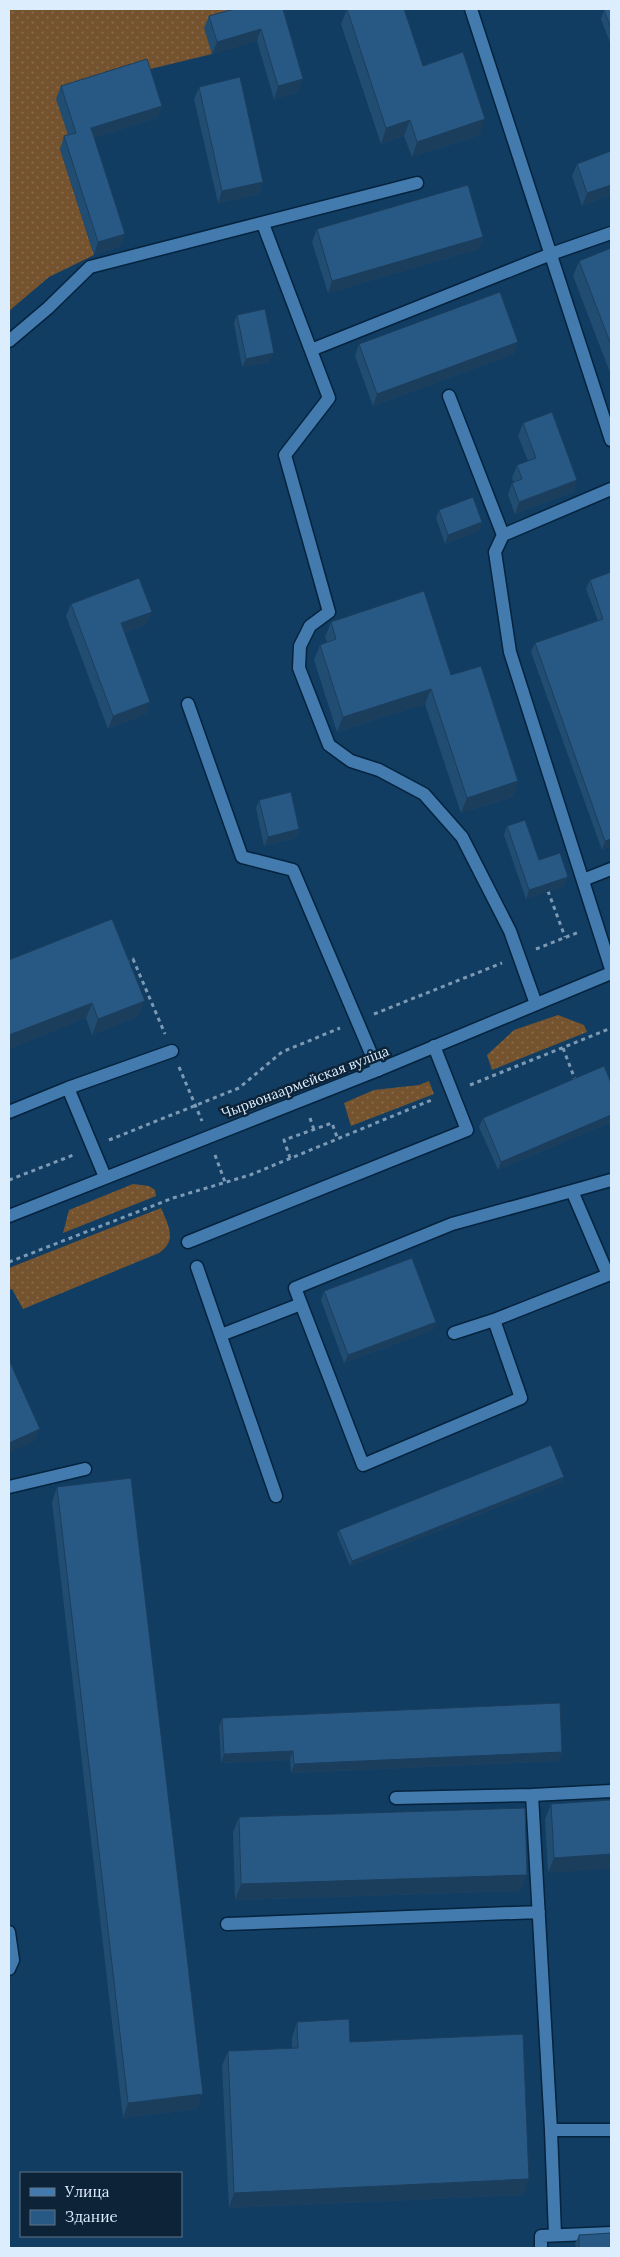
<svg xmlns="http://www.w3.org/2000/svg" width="620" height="2257" font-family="Lora,serif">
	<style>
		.grass { fill: url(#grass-dots) }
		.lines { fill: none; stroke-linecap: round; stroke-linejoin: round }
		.service-casing { stroke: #05233d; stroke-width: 15 }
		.secondary-casing { stroke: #05233d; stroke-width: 15 }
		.path { stroke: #7d9ab5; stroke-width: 3; stroke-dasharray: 4 4; stroke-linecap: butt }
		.service { stroke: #437baf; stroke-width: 12 }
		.secondary { stroke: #437baf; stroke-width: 12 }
		.wall { fill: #224d72 }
		.shaded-wall { fill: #1c3e5d }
		.building { fill: #285985; stroke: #1c3e5d }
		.labels { text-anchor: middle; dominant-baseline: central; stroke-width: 5; stroke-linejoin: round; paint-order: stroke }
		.street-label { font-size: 14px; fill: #dcedfe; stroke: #0c2338 }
	</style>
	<defs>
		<pattern id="grass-dots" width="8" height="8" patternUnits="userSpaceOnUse" patternTransform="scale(1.25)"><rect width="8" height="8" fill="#74532e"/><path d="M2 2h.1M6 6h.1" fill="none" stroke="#876c4d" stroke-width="1.8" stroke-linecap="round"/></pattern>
	</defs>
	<rect width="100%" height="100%" fill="#113d62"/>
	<path class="grass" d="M 9,9 L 272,9 L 205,28 L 212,54 L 142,71 L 71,145 L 60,149 L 94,255 L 49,277 L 9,311 Z
		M 558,1015 L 584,1025 L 587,1032 L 492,1070 L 487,1055 L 514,1030 Z
		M 429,1081 L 434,1094 L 351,1126 L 344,1103 L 374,1090 L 419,1085 Z
		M 133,1184 L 149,1186 L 155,1190 L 156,1196 L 63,1233 L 69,1210 Z
		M 161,1208 C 168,1225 178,1240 159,1253 L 23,1309 L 12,1289 L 9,1290 L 9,1268 Z"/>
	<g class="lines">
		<g class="service-casing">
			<path id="service" d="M 471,9 L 611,440
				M 263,224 L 329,398 L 285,455 L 329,612 L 310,626 L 300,646 L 299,668 L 329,745 L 351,761 L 379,770 L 424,794 L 462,837 L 510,931 L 536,1004
				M 9,341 L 48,308 L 90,267 L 417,183
				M 311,350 L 551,254 L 611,233
				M 449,396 L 503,535
				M 611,489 L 503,535 L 495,552 L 510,652 L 611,969
				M 188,704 L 242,857 L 293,870 L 378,1070
				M 583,880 L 611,869
				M 68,1088 L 172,1051
				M 9,1112 L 68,1088 L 105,1177
				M 572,1191 L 611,1180
				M 188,1242 L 467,1130 L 434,1046
				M 197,1267 L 276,1496
				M 454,1333 L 494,1320 L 608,1275 L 572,1191 L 452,1224 L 295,1288 L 363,1465 L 521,1398 L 494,1320
				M 221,1335 L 301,1304
				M 9,1487 L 85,1469
				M 532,1795 L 611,1791
				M 396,1798 L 532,1795 L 551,2130 L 611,2130
				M 227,1924 L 539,1912
				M 9,1932 L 13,1960 L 9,1969
				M 551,2130 L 555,2235
				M 541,2248 L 541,2236 L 611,2233"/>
		</g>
		<g class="secondary-casing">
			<path id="secondary" d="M 9,1216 L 378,1070 L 611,973"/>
		</g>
		<path class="path" d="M 548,891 L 565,937
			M 536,949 L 579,932
			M 126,963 L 133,959 L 165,1034
			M 374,1014 L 502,963
			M 563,1048 L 576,1082
			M 179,1067 L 202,1121
			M 470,1085 L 611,1028
			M 310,1118 L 314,1130
			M 109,1140 L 239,1088 L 282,1052 L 340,1028
			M 215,1155 L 225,1182
			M 290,1158 L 284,1140 L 332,1123 L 338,1140
			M 9,1180 L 76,1154
			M 9,1262 L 173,1198 L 250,1175 L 434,1099"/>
		<use href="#service" class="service"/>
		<use href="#secondary" class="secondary"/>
	</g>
	<path class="wall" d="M 283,9 L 299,92 L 274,99 L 257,41 L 212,54 L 204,28 L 209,16 Z
		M 347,9 L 423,66 L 480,135 L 412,157 L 404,136 L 381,144 L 341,24 Z
		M 611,9 L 611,45 L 601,19 L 604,10 Z
		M 61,86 L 162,106 L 157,118 L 94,138 L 121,246 L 94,255 L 60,149 L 64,136 L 68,135 L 56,99 Z
		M 199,87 L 263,182 L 259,194 L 218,203 L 194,99 Z
		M 611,151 L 611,195 L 582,206 L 572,176 L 577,164 Z
		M 317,229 L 483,237 L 479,249 L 328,293 L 312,242 Z
		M 611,248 L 611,375 L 573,276 L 579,261 Z
		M 237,315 L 270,362 L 242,367 L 234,323 Z
		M 359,344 L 514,354 L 373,406 L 355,356 Z
		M 523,423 L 577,480 L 573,492 L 515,514 L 508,495 L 512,483 L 514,482 L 512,478 L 517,465 L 528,461 L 518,436 Z
		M 439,510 L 482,522 L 479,531 L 445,544 L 436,518 Z
		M 611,572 L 611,846 L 602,850 L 531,652 L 535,643 L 598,621 L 586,589 L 590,580 Z
		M 71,604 L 147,624 L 124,633 L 150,702 L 146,714 L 108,729 L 66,616 Z
		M 331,622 L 451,675 L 513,797 L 461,813 L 425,704 L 337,732 L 314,660 L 320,645 L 327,642 L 325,637 Z
		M 259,800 L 299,829 L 296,838 L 264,846 L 256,808 Z
		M 507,826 L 539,860 L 565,886 L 526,899 L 504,835 Z
		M 9,960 L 139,1016 L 92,1035 L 86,1018 L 9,1049 Z
		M 611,1083 L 611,1128 L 609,1123 L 498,1170 L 479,1127 L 483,1118 Z
		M 324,1291 L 436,1322 L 433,1330 L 344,1363 L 321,1300 Z
		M 564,1477 L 562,1482 L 350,1566 L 337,1534 L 339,1530 Z
		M 57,1487 L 197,2109 L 123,2118 L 52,1502 Z
		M 222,1718 L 562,1752 L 559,1761 L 291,1773 L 290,1760 L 221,1763 L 219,1727 Z
		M 611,1800 L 548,1873 L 545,1819 L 551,1804 Z
		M 239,1817 L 521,1891 L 235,1900 L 233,1832 Z
		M 297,2022 L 350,2042 L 524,2195 L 229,2208 L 222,2066 L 228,2051 L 292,2048 L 292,2037 Z
		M 579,2235 L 611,2248 L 576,2248 L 575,2244 Z"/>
	<path class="shaded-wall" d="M 261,29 L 257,41 L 212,54 L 217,42 Z
		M 303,79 L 299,92 L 274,99 L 278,86 Z
		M 162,106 L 157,118 L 87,141 L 91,128 Z
		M 485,119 L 480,135 L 412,157 L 417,142 Z
		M 410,120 L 404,136 L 381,144 L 386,128 Z
		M 263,182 L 259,194 L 218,203 L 222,191 Z
		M 611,185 L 611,195 L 582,206 L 587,193 Z
		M 125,234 L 121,246 L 94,255 L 98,242 Z
		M 483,237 L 479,249 L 328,293 L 332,281 Z
		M 518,342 L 514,354 L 373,406 L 377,394 Z
		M 274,353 L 270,362 L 242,367 L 246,359 Z
		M 577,480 L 573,492 L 515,514 L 519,502 Z
		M 482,522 L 479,531 L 445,544 L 448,535 Z
		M 152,612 L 147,624 L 116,636 L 121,623 Z
		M 431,689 L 425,704 L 337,732 L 343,717 Z
		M 150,702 L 146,714 L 108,729 L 113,716 Z
		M 518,781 L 513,797 L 461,813 L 467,798 Z
		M 299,829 L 296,838 L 264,846 L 268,837 Z
		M 611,839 L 611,846 L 602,850 L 605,841 Z
		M 568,877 L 565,886 L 526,899 L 529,890 Z
		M 145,1001 L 139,1016 L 92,1035 L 98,1019 Z
		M 92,1003 L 86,1018 L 9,1049 L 9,1035 Z
		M 611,1115 L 609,1123 L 498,1170 L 501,1162 Z
		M 436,1322 L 433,1330 L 344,1363 L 348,1355 Z
		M 40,1429 L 35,1441 L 9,1453 L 9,1443 Z
		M 564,1477 L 562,1482 L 350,1566 L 352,1561 Z
		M 293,1751 L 290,1760 L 221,1763 L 224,1754 Z
		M 562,1752 L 559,1761 L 291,1773 L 294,1764 Z
		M 611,1854 L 611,1869 L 548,1873 L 554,1858 Z
		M 527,1875 L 521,1891 L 235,1900 L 241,1884 Z
		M 203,2094 L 197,2109 L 123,2118 L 128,2103 Z
		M 529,2179 L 524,2195 L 229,2208 L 234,2193 Z"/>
	<path class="building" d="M 234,9 L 283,9 L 303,79 L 278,86 L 261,29 L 217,42 L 209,16 Z
		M 347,9 L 404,9 L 423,66 L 463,52 L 485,119 L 417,142 L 410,120 L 386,128 Z
		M 608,9 L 611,9 L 611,28 L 604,10 Z
		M 147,59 L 162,106 L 91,128 L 125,234 L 98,242 L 64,136 L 76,133 L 61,86 Z
		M 240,77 L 263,182 L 222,191 L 199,87 Z
		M 611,151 L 611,185 L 587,193 L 577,164 Z
		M 468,185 L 483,237 L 332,281 L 317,229 Z
		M 611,248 L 611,345 L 579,261 Z
		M 500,292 L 518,342 L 377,394 L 359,344 Z
		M 265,309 L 274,353 L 246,359 L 237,315 Z
		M 552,412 L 577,480 L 519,502 L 512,483 L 522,479 L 517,465 L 536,458 L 523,423 Z
		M 473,497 L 482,522 L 448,535 L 439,510 Z
		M 611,572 L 611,839 L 605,841 L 535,643 L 603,619 L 590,580 Z
		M 139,578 L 152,612 L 121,623 L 150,702 L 113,716 L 71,604 Z
		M 424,591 L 451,675 L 481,666 L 518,781 L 467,798 L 431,689 L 343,717 L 320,645 L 336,639 L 331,622 Z
		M 291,792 L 299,829 L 268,837 L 259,800 Z
		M 525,820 L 539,860 L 560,853 L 568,877 L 529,890 L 507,826 Z
		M 112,919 L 145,1001 L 98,1019 L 92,1003 L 9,1035 L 9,960 Z
		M 604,1066 L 611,1083 L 611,1115 L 501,1162 L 483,1118 Z
		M 412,1258 L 436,1322 L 348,1355 L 324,1291 Z
		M 9,1360 L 40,1429 L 9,1443 Z
		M 551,1445 L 564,1477 L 352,1561 L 339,1530 Z
		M 131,1478 L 203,2094 L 128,2103 L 57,1487 Z
		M 560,1703 L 562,1752 L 294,1764 L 293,1751 L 224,1754 L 222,1718 Z
		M 611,1800 L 611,1854 L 554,1858 L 551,1804 Z
		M 525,1808 L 527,1875 L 241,1884 L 239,1817 Z
		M 349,2019 L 350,2042 L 523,2034 L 529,2179 L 234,2193 L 228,2051 L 298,2048 L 297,2022 Z
		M 611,2233 L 611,2248 L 579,2248 L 579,2235 Z"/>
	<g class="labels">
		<g class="street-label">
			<text transform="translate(305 1082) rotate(-21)">Чырвонаармейская вуліца</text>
		</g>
	</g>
	<rect width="620" height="2257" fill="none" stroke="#dcedfe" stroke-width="20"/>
	<rect x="20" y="2172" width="162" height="65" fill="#0c2338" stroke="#5f7487"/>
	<rect x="30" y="2188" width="25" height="8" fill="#437baf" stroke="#5f7487"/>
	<text x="65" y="2197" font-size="15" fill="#dcedfe">Улица</text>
	<rect x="30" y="2210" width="25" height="15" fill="#285985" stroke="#5f7487"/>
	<text x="65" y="2222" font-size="15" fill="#dcedfe">Здание</text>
</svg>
